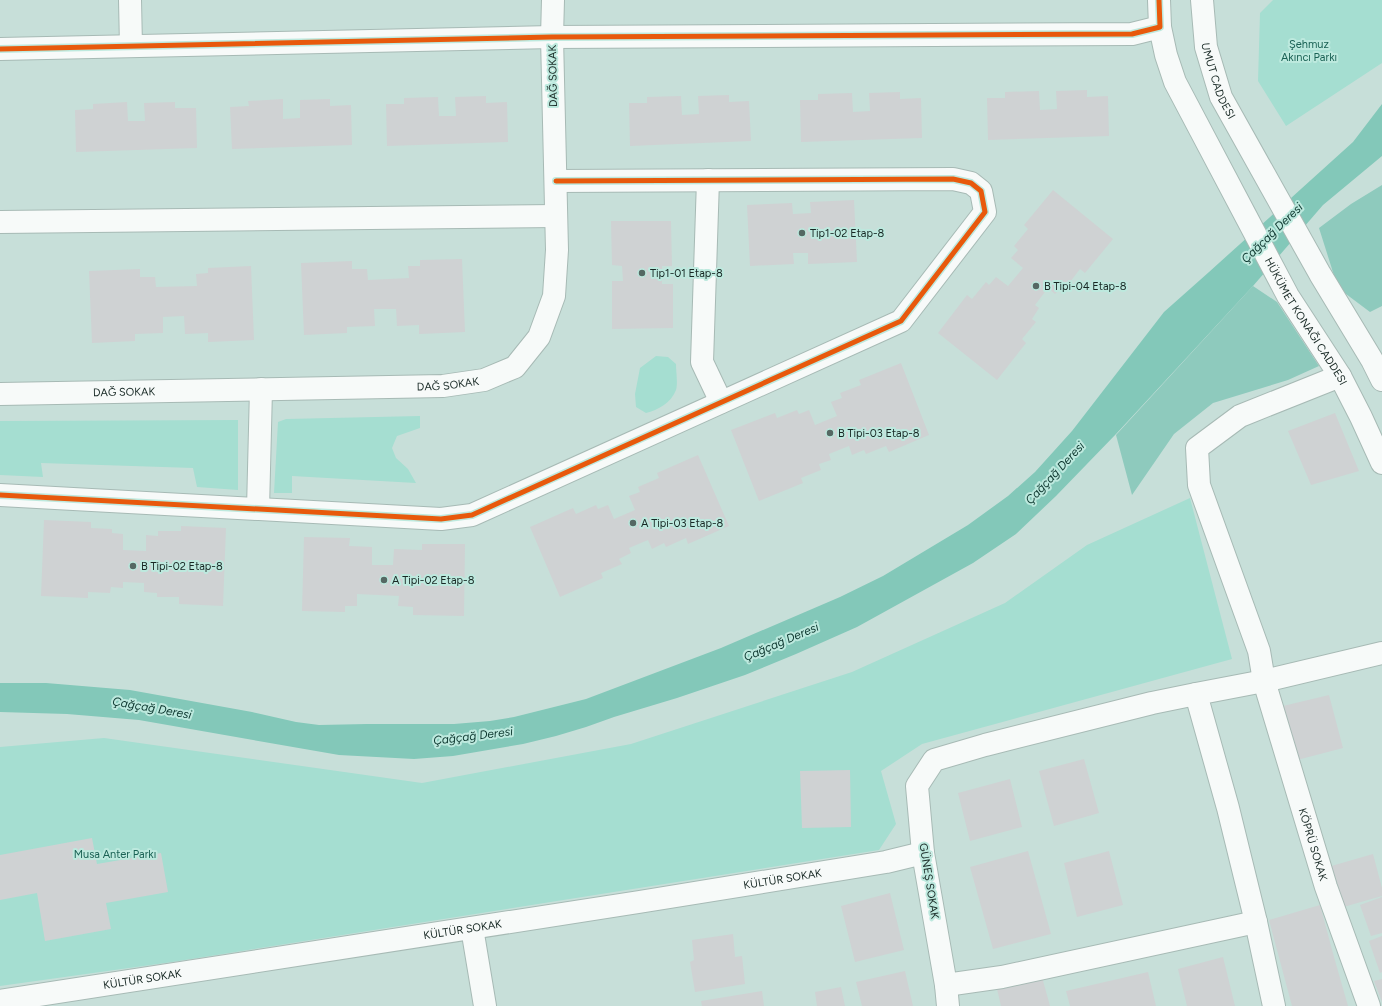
<svg xmlns="http://www.w3.org/2000/svg" width="1382" height="1006" font-family="Figtree,sans-serif">
	<style>
		.green { fill: #a5ded1 }
		.forest { fill: #8ecabd }
		.water { fill: #83c8b9 }
		.building { fill: #cfd2d3 }
		.lines { fill: none; stroke-linecap: round; stroke-linejoin: round }
		.minor-casing { stroke: #a7bab5; stroke-width: 24 }
		.tertiary-casing { stroke: #a7bab5; stroke-width: 24 }
		.minor { stroke: #f7faf9; stroke-width: 22 }
		.tertiary { stroke: #f7faf9; stroke-width: 22 }
		.cycleway-casing { stroke: #bde9de; stroke-width: 8 }
		.cycleway { stroke: #e8590c; stroke-width: 5 }
		.poi-dot { fill: #556863; stroke: #bde9de; stroke-width: 1.5 }
		.labels { text-anchor: middle; dominant-baseline: central; stroke-width: 4; stroke-linejoin: round; paint-order: stroke }
		.park-label { font-size: 11px; fill: #1b6255; stroke: #bde9de }
		.street-label { font-size: 11px; fill: #172824; stroke: #bde9de }
		.poi-label { font-size: 11px; fill: #172824; stroke: #bde9de; text-anchor: start }
		.water-label { font-size: 12px; font-style: italic; fill: #0e3830; stroke: #bde9de }
	</style>
	<rect width="100%" height="100%" fill="#c7dfd9"/>
	<path class="green" d="M 1273,0 L 1382,0 L 1382,63 L 1286,126 L 1258,81 L 1260,13 Z
		M 656,356 L 668,357 L 676,364 C 676,372 678,383 676,390 C 671,403 658,410 646,413 L 636,407 L 635,394 L 640,368 Z
		M 420,416 L 420,428 L 397,436 L 392,448 L 396,458 L 408,469 L 416,483 L 292,476 L 292,493 L 274,493 L 278,422 L 286,419 Z
		M 238,420 L 238,490 L 197,487 L 193,468 L 41,463 L 43,477 L 0,475 L 0,421 Z
		M 1190,498 L 1232,659 L 922,744 L 881,771 L 896,824 L 879,850 L 172,962 L 0,986 L 0,747 L 104,738 L 422,783 L 631,744 L 852,672 L 1005,603 L 1087,545 Z"/>
	<path class="forest" d="M 1382,185 L 1382,306 L 1370,312 L 1338,288 L 1319,228 L 1351,204 Z
		M 1253,286 L 1277,302 L 1319,366 L 1288,380 L 1213,403 L 1174,434 L 1132,495 L 1116,435 Z"/>
	<path class="water" d="M 1382,104 L 1382,156 L 1323,205 L 1253,286 L 1116,434 L 1056,496 L 1016,534 L 973,563 L 857,627 L 796,654 L 745,675 L 677,698 L 614,717 L 586,727 L 556,736 L 523,744 L 453,756 L 414,759 L 339,755 L 139,720 L 67,714 L 0,712 L 0,683 L 46,683 L 130,690 L 252,712 L 296,722 L 319,725 L 367,724 L 454,724 L 490,721 L 514,717 L 586,699 L 721,648 L 840,597 L 883,576 L 968,525 L 1008,496 L 1035,472 L 1072,431 L 1164,312 L 1209,272 L 1353,142 Z"/>
	<path class="building" d="M 1087,90 L 1087,97 L 1108,96 L 1109,136 L 988,140 L 987,98 L 1005,98 L 1005,92 L 1039,91 L 1040,110 L 1057,109 L 1056,91 Z
		M 900,92 L 900,99 L 921,98 L 922,138 L 801,142 L 800,100 L 818,100 L 818,94 L 852,93 L 853,112 L 870,111 L 869,93 Z
		M 729,95 L 729,102 L 749,101 L 751,141 L 630,146 L 629,103 L 647,103 L 647,97 L 681,96 L 682,115 L 699,114 L 698,96 Z
		M 486,96 L 486,103 L 507,102 L 508,142 L 387,146 L 386,104 L 404,104 L 404,98 L 438,97 L 439,116 L 456,116 L 455,97 Z
		M 283,99 L 283,119 L 300,118 L 300,100 L 330,99 L 330,106 L 351,105 L 352,145 L 232,149 L 230,107 L 249,106 L 248,101 Z
		M 127,102 L 128,121 L 145,121 L 144,103 L 175,102 L 175,108 L 196,108 L 197,148 L 76,152 L 75,110 L 93,109 L 93,104 Z
		M 1053,190 L 1113,239 L 1085,273 L 1080,269 L 1067,286 L 1064,284 L 1055,294 L 1048,288 L 1035,305 L 1039,308 L 1032,319 L 1036,322 L 1022,339 L 1026,343 L 997,380 L 938,333 L 967,295 L 972,299 L 986,282 L 989,285 L 996,277 L 1008,286 L 1023,268 L 1011,258 L 1018,250 L 1014,246 L 1028,229 L 1024,225 Z
		M 854,200 L 857,262 L 808,264 L 808,253 L 793,253 L 794,264 L 750,266 L 747,205 L 792,203 L 793,214 L 811,213 L 810,202 Z
		M 611,221 L 671,221 L 672,266 L 662,266 L 662,284 L 673,284 L 673,328 L 612,329 L 612,281 L 623,281 L 622,266 L 612,265 Z
		M 462,259 L 465,332 L 419,334 L 419,325 L 397,326 L 396,309 L 374,309 L 375,326 L 347,327 L 347,333 L 304,335 L 301,263 L 352,261 L 352,269 L 367,269 L 368,280 L 409,278 L 408,266 L 420,266 L 420,260 Z
		M 251,266 L 254,340 L 208,342 L 208,333 L 185,334 L 184,316 L 163,317 L 163,333 L 135,334 L 135,341 L 92,343 L 89,271 L 140,269 L 140,277 L 155,277 L 156,287 L 197,286 L 196,274 L 208,273 L 208,268 Z
		M 901,363 L 929,435 L 889,452 L 886,446 L 866,454 L 864,450 L 852,455 L 849,446 L 829,454 L 831,460 L 819,464 L 821,470 L 801,478 L 803,483 L 759,501 L 731,430 L 775,413 L 777,418 L 797,410 L 799,414 L 809,410 L 815,425 L 837,416 L 831,402 L 842,398 L 840,393 L 861,385 L 859,380 Z
		M 1335,413 L 1359,471 L 1311,485 L 1288,431 Z
		M 698,455 L 729,526 L 688,544 L 686,538 L 666,547 L 664,543 L 652,549 L 648,540 L 629,548 L 631,553 L 619,559 L 622,564 L 601,573 L 603,578 L 560,597 L 530,527 L 573,508 L 576,514 L 596,505 L 598,509 L 608,505 L 614,519 L 635,510 L 629,496 L 640,492 L 638,487 L 659,478 L 657,473 Z
		M 44,520 L 91,522 L 91,528 L 112,529 L 112,533 L 123,534 L 123,550 L 146,551 L 146,535 L 158,536 L 158,531 L 181,531 L 181,526 L 226,528 L 223,606 L 179,604 L 179,597 L 157,597 L 157,593 L 144,592 L 144,583 L 123,582 L 123,588 L 111,587 L 110,593 L 88,592 L 88,598 L 41,596 Z
		M 304,537 L 350,538 L 349,546 L 372,547 L 372,565 L 393,565 L 394,549 L 422,550 L 422,544 L 465,544 L 464,616 L 413,615 L 413,607 L 398,606 L 399,596 L 357,594 L 357,606 L 345,606 L 345,612 L 302,611 Z
		M 1329,695 L 1343,748 L 1297,760 L 1283,706 Z
		M 1084,759 L 1099,813 L 1054,826 L 1039,771 Z
		M 850,770 L 851,827 L 802,828 L 800,771 Z
		M 1010,779 L 1022,827 L 970,841 L 958,793 Z
		M 92,838 L 97,864 L 161,853 L 168,892 L 106,903 L 111,929 L 45,941 L 37,893 L 0,900 L 0,855 Z
		M 1028,851 L 1051,934 L 993,949 L 970,867 Z
		M 1109,851 L 1123,905 L 1077,917 L 1064,863 Z
		M 1373,854 L 1382,888 L 1382,896 L 1340,908 L 1328,867 Z
		M 890,893 L 904,950 L 855,962 L 841,906 Z
		M 1382,897 L 1382,933 L 1371,936 L 1360,905 Z
		M 1320,905 L 1334,957 L 1348,1006 L 1292,1006 L 1269,920 Z
		M 733,934 L 735,957 L 742,956 L 745,984 L 695,992 L 690,962 L 694,960 L 692,940 Z
		M 1382,936 L 1382,972 L 1380,973 L 1369,941 Z
		M 1223,957 L 1235,1006 L 1187,1006 L 1178,969 Z
		M 905,971 L 913,1006 L 862,1006 L 856,982 Z
		M 1148,972 L 1156,1006 L 1070,1006 L 1066,991 Z
		M 1042,977 L 1050,1006 L 1001,1006 L 997,989 Z
		M 1382,979 L 1382,1002 L 1374,981 Z
		M 841,987 L 845,1006 L 817,1006 L 815,992 Z
		M 762,991 L 764,1006 L 702,1006 L 701,1001 Z"/>
	<g class="lines">
		<g class="minor-casing">
			<g id="minor">
				<path d="M 130,0 L 131,46"/>
				<path d="M 708,180 L 702,362 L 721,402"/>
				<path d="M 0,222 L 556,216"/>
				<path id="s1" d="M 1340,376 L 1240,416 L 1197,448 L 1199,485 L 1259,651 L 1264,681 L 1326,887 L 1369,1006"/>
				<path id="s2" d="M 0,394 L 443,386 L 484,380 L 515,367 L 539,337 L 554,296 L 557,250 L 552,37 L 553,0"/>
				<path d="M 0,495 L 441,519 L 472,515 L 901,321 L 985,212 L 981,191 L 971,183 L 953,179 L 556,181"/>
				<path d="M 258,509 L 261,389"/>
				<path d="M 1196,694 L 1228,808 L 1256,922 L 1274,1006"/>
				<path d="M 472,928 L 485,1006"/>
				<path d="M 946,985 L 1002,977 L 1256,922"/>
				<path id="s3" d="M 0,1001 L 639,902 L 886,862 L 923,853"/>
				<path d="M 948,1006 L 946,985 L 923,853 L 917,786 L 934,760 L 985,745 L 1152,703 L 1196,694 L 1264,681 L 1382,653"/>
			</g>
		</g>
		<g class="tertiary-casing">
			<g id="tertiary">
				<path id="s4" d="M 1202,0 L 1206,47 L 1221,97 L 1320,274 L 1372,360 L 1382,380"/>
				<path id="s5" d="M 1160,27 L 1166,55 L 1175,82 L 1288,296 L 1340,376 L 1361,417 L 1382,463"/>
				<path d="M 0,49 L 552,37 L 1132,34 L 1160,27 L 1159,0"/>
			</g>
		</g>
		<use href="#minor" class="minor"/>
		<use href="#tertiary" class="tertiary"/>
		<g class="cycleway-casing">
			<path id="cycleway" d="M 0,49 L 552,37 L 1132,34 L 1160,27 L 1159,0
				M 0,495 L 441,519 L 472,515 L 901,321 L 985,212 L 981,191 L 971,183 L 953,179 L 556,181"/>
		</g>
		<use href="#cycleway" class="cycleway"/>
	</g>
	<g class="poi-dot">
		<circle cx="802" cy="233" r="4"/>
		<circle cx="642" cy="273" r="4"/>
		<circle cx="1036" cy="286" r="4"/>
		<circle cx="830" cy="433" r="4"/>
		<circle cx="633" cy="523" r="4"/>
		<circle cx="133" cy="566" r="4"/>
		<circle cx="384" cy="580" r="4"/>
	</g>
	<g class="labels">
		<g class="park-label">
			<text x="1309" y="44">Şehmuz<tspan x="1309" dy="13">Akıncı Parkı</tspan></text>
			<text x="115" y="854">Musa Anter Parkı</text>
		</g>
		<g class="street-label">
			<text transform="translate(553 76) rotate(-91)">DAĞ SOKAK</text>
			<text stroke="none"><textPath href="#s4" startOffset="83">UMUT CADDESI</textPath></text>
			<text stroke="none"><textPath href="#s5" startOffset="330">HÜKÜMET KONAĞI CADDESI</textPath></text>
			<text stroke="none"><textPath href="#s2" startOffset="448">DAĞ SOKAK</textPath></text>
			<text stroke="none"><textPath href="#s2" startOffset="124">DAĞ SOKAK</textPath></text>
			<text stroke="none"><textPath href="#s1" startOffset="576">KÖPRÜ SOKAK</textPath></text>
			<text stroke="none"><textPath href="#s3" startOffset="792">KÜLTÜR SOKAK</textPath></text>
			<text transform="translate(929 881) rotate(81)">GÜNEŞ SOKAK</text>
			<text stroke="none"><textPath href="#s3" startOffset="468">KÜLTÜR SOKAK</textPath></text>
			<text stroke="none"><textPath href="#s3" startOffset="144">KÜLTÜR SOKAK</textPath></text>
		</g>
		<g class="poi-label">
			<text x="810" y="233">Tip1-02 Etap-8</text>
			<text x="650" y="273">Tip1-01 Etap-8</text>
			<text x="1044" y="286">B Tipi-04 Etap-8</text>
			<text x="838" y="433">B Tipi-03 Etap-8</text>
			<text x="641" y="523">A Tipi-03 Etap-8</text>
			<text x="141" y="566">B Tipi-02 Etap-8</text>
			<text x="392" y="580">A Tipi-02 Etap-8</text>
		</g>
		<g class="water-label">
			<text transform="translate(1272 233) rotate(-44)">Çağçağ Deresi</text>
			<text transform="translate(1055 473) rotate(-47)">Çağçağ Deresi</text>
			<text transform="translate(781 642) rotate(-23)">Çağçağ Deresi</text>
			<text transform="translate(152 708) rotate(10)">Çağçağ Deresi</text>
			<text transform="translate(473 736) rotate(-7)">Çağçağ Deresi</text>
		</g>
	</g>
</svg>
